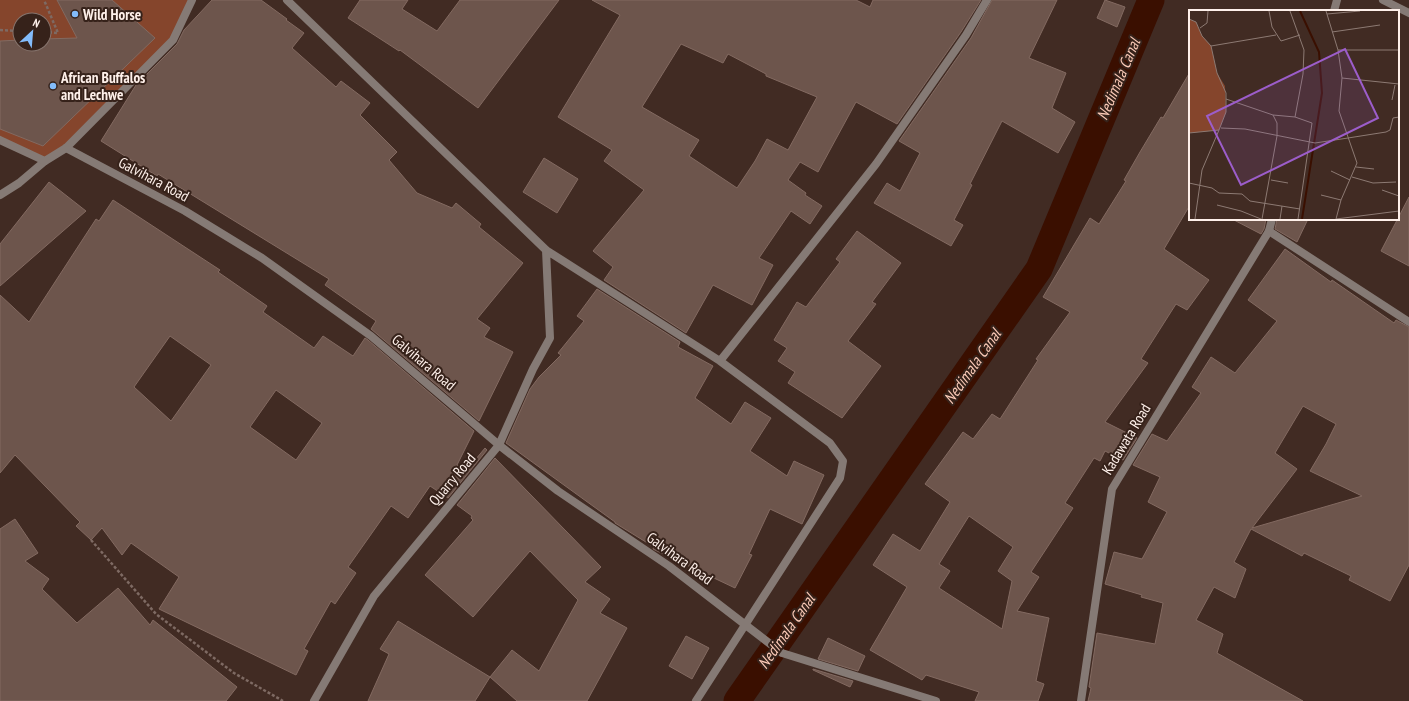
<svg xmlns="http://www.w3.org/2000/svg" width="1409" height="701" font-family="'PT Sans Narrow',sans-serif">
	<style>
		.green { fill: #85452c; fill-rule: evenodd }
		.lines { fill: none; stroke-linecap: round; stroke-linejoin: round }
		.canal { stroke: #3a0f00; stroke-width: 27 }
		.building { fill: #6d554c; stroke: #836a61; fill-rule: evenodd }
		.path { stroke: #7e6a63; stroke-width: 2.5; stroke-dasharray: 3 2; stroke-linecap: butt }
		.minor { stroke: #857a75; stroke-width: 8 }
		.tertiary { stroke: #857a75; stroke-width: 8 }
		.poi-dot { fill: #83bcfb; stroke: #36221a; stroke-width: 1.5 }
		.labels { text-anchor: middle; dominant-baseline: central; stroke-width: 4; stroke-linejoin: round; paint-order: stroke }
		.poi-label { font-size: 15px; font-weight: bold; fill: #fef0ea; stroke: #36221a; text-anchor: start }
		.street-label { font-size: 15px; fill: #fef0ea; stroke: #36221a }
		.water-label { font-size: 16px; font-style: italic; fill: #fbcab7; stroke: #36221a }
		.inset-river { fill: none; stroke: #3a0f00; stroke-width: 2 }
		.inset-road { fill: none; stroke: #8d7a73; stroke-width: 1 }
		.view { fill: #9c5dca; fill-opacity: 0.15; stroke: #9c5dca; stroke-width: 2 }
		.inset-edge { fill: none; stroke: #fef0ea; stroke-width: 2 }
	</style>
	<rect width="100%" height="100%" fill="#412b23"/>
	<path class="green" d="M 0,0 L 192,0 L 173,40 L 66,148 L 45,161 L 0,140 ZM 20,20 L 44,20 L 44,44 L 20,44 Z"/>
	<g class="lines">
		<path class="canal" d="M 737,701 L 1039,269 L 1151,0"/>
	</g>
	<path class="building" d="M 57,0 L 112,0 L 155,38 L 43,146 L 0,129 L 0,41 L 20,40 L 20,44 L 44,44 L 44,39 L 77,38 Z
		M 212,0 L 261,0 L 287,19 L 286,20 L 304,33 L 292,48 L 336,87 L 341,81 L 370,103 L 360,115 L 397,152 L 389,160 L 417,193 L 452,208 L 456,203 L 481,224 L 479,227 L 523,263 L 477,319 L 490,328 L 484,337 L 513,352 L 479,421 L 371,329 L 376,321 L 325,285 L 329,279 L 158,174 L 157,176 L 101,141 L 136,85 L 177,44 L 184,30 Z
		M 360,0 L 408,0 L 402,9 L 437,31 L 460,0 L 559,0 L 478,108 L 400,50 L 399,51 L 348,18 Z
		M 592,0 L 856,0 L 870,7 L 873,0 L 981,0 L 961,32 L 897,124 L 856,102 L 818,172 L 800,162 L 788,180 L 806,193 L 805,195 L 822,206 L 810,224 L 791,211 L 759,258 L 773,265 L 752,305 L 713,285 L 686,333 L 604,280 L 613,267 L 593,251 L 644,190 L 604,161 L 612,150 L 558,117 L 620,15 ZM 681,44 L 723,63 L 728,54 L 766,74 L 766,76 L 817,97 L 788,150 L 767,139 L 755,161 L 737,188 L 689,156 L 699,140 L 642,107 Z
		M 992,0 L 1057,0 L 1029,58 L 1066,73 L 1052,108 L 1075,122 L 1058,153 L 1002,121 L 970,184 L 972,185 L 954,220 L 963,225 L 951,246 L 874,203 L 887,183 L 900,191 L 920,153 L 899,141 L 971,38 Z
		M 1105,0 L 1125,7 L 1117,27 L 1097,18 Z
		M 1190,72 L 1190,205 L 1164,249 L 1209,280 L 1187,310 L 1176,304 L 1141,359 L 1148,363 L 1105,422 L 1137,438 L 1123,460 L 1105,451 L 1100,461 L 1094,458 L 1065,503 L 1073,508 L 1031,572 L 1039,577 L 1017,611 L 1049,618 L 1036,681 L 1044,684 L 1038,701 L 975,701 L 979,692 L 926,675 L 922,680 L 870,650 L 907,587 L 873,565 L 893,534 L 920,551 L 950,502 L 925,484 L 963,432 L 973,439 L 992,414 L 1000,419 L 1038,360 L 1036,359 L 1070,312 L 1043,297 L 1090,218 L 1099,224 L 1126,181 L 1124,180 L 1140,152 L 1161,117 L 1163,118 ZM 969,516 L 1013,547 L 998,571 L 1012,581 L 1002,629 L 939,588 L 950,571 L 939,564 Z
		M 544,158 L 578,179 L 557,213 L 523,192 Z
		M 49,182 L 86,211 L 0,286 L 0,244 Z
		M 1409,197 L 1409,266 L 1381,251 Z
		M 113,200 L 220,270 L 218,272 L 267,306 L 263,312 L 314,348 L 323,336 L 353,356 L 365,338 L 368,340 L 474,431 L 457,465 L 466,471 L 485,448 L 487,450 L 448,498 L 430,486 L 408,518 L 391,506 L 348,567 L 356,573 L 335,604 L 331,601 L 304,649 L 308,651 L 296,675 L 159,609 L 179,577 L 131,543 L 122,555 L 102,528 L 91,540 L 76,526 L 80,522 L 15,455 L 0,473 L 0,295 L 29,322 L 96,219 L 99,221 ZM 170,336 L 211,365 L 171,421 L 134,387 ZM 276,390 L 322,423 L 296,460 L 250,427 Z
		M 1232,219 L 1266,219 L 1264,229 L 1261,234 Z
		M 1277,219 L 1308,219 L 1297,242 L 1275,229 Z
		M 857,231 L 901,263 L 872,302 L 876,304 L 848,341 L 881,366 L 842,418 L 788,383 L 795,372 L 778,361 L 787,348 L 774,340 L 797,302 L 806,307 L 840,262 L 836,259 Z
		M 1285,249 L 1331,282 L 1332,280 L 1394,323 L 1396,320 L 1409,327 L 1409,565 L 1390,601 L 1349,580 L 1351,576 L 1304,553 L 1302,556 L 1251,529 L 1234,562 L 1246,569 L 1235,598 L 1214,587 L 1196,620 L 1223,634 L 1217,653 L 1303,701 L 1088,701 L 1091,688 L 1089,687 L 1097,633 L 1155,644 L 1163,603 L 1141,597 L 1142,595 L 1105,584 L 1114,552 L 1142,559 L 1167,512 L 1148,502 L 1160,477 L 1133,465 L 1152,434 L 1167,441 L 1201,393 L 1192,387 L 1211,357 L 1235,373 L 1277,321 L 1248,300 ZM 1303,406 L 1336,424 L 1326,444 L 1310,471 L 1362,496 L 1252,528 L 1297,469 L 1275,453 Z
		M 597,289 L 680,342 L 678,347 L 713,366 L 695,398 L 731,424 L 745,402 L 771,418 L 750,451 L 787,476 L 794,461 L 824,475 L 802,524 L 770,509 L 749,554 L 752,555 L 735,588 L 657,551 L 653,549 L 654,547 L 615,523 L 615,522 L 506,443 L 530,389 L 539,377 L 561,355 L 558,353 L 584,321 L 577,316 Z
		M 495,458 L 601,567 L 585,582 L 610,599 L 600,613 L 627,628 L 587,701 L 517,701 L 490,677 L 512,650 L 539,671 L 578,600 L 530,551 L 473,617 L 425,575 L 473,520 L 471,518 L 472,516 L 457,505 Z
		M 15,519 L 38,553 L 25,561 L 49,579 L 42,589 L 77,623 L 118,588 L 150,625 L 153,620 L 237,687 L 226,701 L 0,701 L 0,529 Z
		M 398,621 L 490,677 L 475,701 L 368,701 L 389,654 L 380,649 Z
		M 686,636 L 709,648 L 692,679 L 669,666 Z
		M 828,638 L 865,656 L 858,671 L 818,659 Z
		M 813,669 L 853,681 L 850,687 L 813,670 Z"/>
	<g class="lines">
		<path class="path" d="M 0,30 L 20,31
			M 44,32 L 58,33 L 44,0
			M 91,540 L 156,614 L 234,673 L 283,701"/>
		<path class="minor" d="M 287,0 L 546,250 L 720,361 L 876,164 L 966,35 L 987,0
			M 1383,0 L 1409,13
			M 66,148 L 185,211 L 262,258 L 371,336 L 499,445 L 558,491 L 669,566 L 782,653 L 936,701
			M 0,195 L 19,183 L 45,161
			M 1269,231 L 1409,322
			M 314,701 L 374,596 L 499,445 L 533,369 L 550,338 L 546,250
			M 696,701 L 840,478 L 843,461 L 830,443 L 720,361"/>
		<path class="tertiary" d="M 1334,11 L 1337,0
			M 0,140 L 45,161 L 66,148 L 173,40 L 192,0
			M 1081,701 L 1112,489 L 1269,231 L 1272,219"/>
	</g>
	<g class="poi-dot">
		<circle cx="75" cy="14" r="4"/>
		<circle cx="53" cy="86" r="4"/>
	</g>
	<g class="labels">
		<g class="poi-label">
			<text x="83" y="14">Wild Horse</text>
			<text x="61" y="77">African Buffalos<tspan x="61" dy="17">and Lechwe</tspan></text>
		</g>
		<g class="street-label">
			<text transform="translate(154 179) rotate(28)">Galvihara Road</text>
			<text transform="translate(424 362) rotate(40)">Galvihara Road</text>
			<text transform="translate(1126 439) rotate(-59)">Kadawata Road</text>
			<text transform="translate(452 479) rotate(-50)">Quarry Road</text>
			<text transform="translate(680 558) rotate(36)">Galvihara Road</text>
		</g>
		<g class="water-label">
			<text transform="translate(1118 79) rotate(-67)">Nedimala Canal</text>
			<text transform="translate(972 366) rotate(-55)">Nedimala Canal</text>
			<text transform="translate(786 631) rotate(-55)">Nedimala Canal</text>
		</g>
	</g>
	<g transform="translate(1189 10)">
		<rect width="210" height="210" fill="#412b23"/>
		<path d="M 0,9 L 7,12 L 13,26 L 22,36 L 28,63 L 36,76 L 37,102 L 30,120 L 0,123 Z" fill="#85452c"/>
		<path class="inset-river" d="M 111,1 L 130,42 L 133,83 L 113,209"/>
		<path class="inset-road" d="M 80,1 L 83,17 L 92,31 L 111,25M 137,1 L 149,40 L 153,68 L 150,101 L 168,153 L 152,190 L 147,209M 138,4 L 171,1M 0,9 L 7,12 L 13,26 L 22,36 L 28,63 L 37,83 L 37,102 L 30,120 L 0,123M 11,18 L 18,13 L 19,1M 143,22 L 191,15M 22,36 L 87,25M 149,40 L 210,40M 153,68 L 210,74M 37,89 L 84,105 L 106,107 L 114,64 L 115,40 L 101,1M 203,90 L 206,75M 106,107 L 123,113 L 109,209M 32,118 L 56,119 L 126,133 L 159,128M 159,128 L 197,122 L 201,120 L 204,108 L 210,107M 167,157 L 185,159M 142,161 L 161,170M 163,167 L 184,173 L 207,172M 82,170 L 99,173M 0,173 L 23,178 L 30,183 L 53,184 L 61,191 L 111,199M 193,180 L 210,186M 132,185 L 152,190M 28,195 L 52,201 L 72,209M 6,209 L 13,160 L 30,120M 73,209 L 88,126 L 88,113 L 84,105M 91,209 L 93,196M 147,209 L 210,201"/>
		<path class="view" d="M 156,39 L 189,108 L 52,175 L 18,106 Z"/>
		<rect width="210" height="210" class="inset-edge"/>
	</g>
	<g transform="translate(32 32) rotate(26)"><circle r="19" fill="#36221a" stroke="#86746d"/>
	<path d="M0-3L7 15L0 10L-7 15Z" fill="#83bcfb"/>
	<text y="-6" font-size="11" font-weight="bold" text-anchor="middle" fill="#fef0ea">N</text>
	</g>
</svg>
